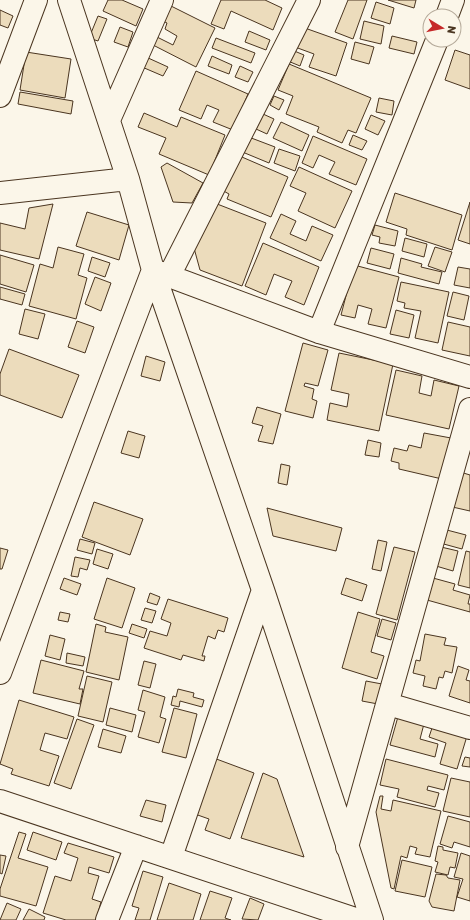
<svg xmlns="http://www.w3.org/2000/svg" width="470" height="920" font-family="Rubik,sans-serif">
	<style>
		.building { fill: #ecdcbc; stroke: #4a3520 }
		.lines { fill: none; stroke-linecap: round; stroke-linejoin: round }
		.minor-casing { stroke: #4a3520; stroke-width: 24 }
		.minor { stroke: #fbf6e9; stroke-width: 22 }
	</style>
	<rect width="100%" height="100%" fill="#fbf6e9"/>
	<path class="building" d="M 108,0 L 122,0 L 143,9 L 136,26 L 103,11 Z
		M 221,0 L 265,0 L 282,8 L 273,30 L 231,11 L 224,29 L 211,24 Z
		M 348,0 L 367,0 L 353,39 L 335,32 Z
		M 388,0 L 416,0 L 414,8 Z
		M 376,2 L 394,8 L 390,24 L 371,18 Z
		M 167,4 L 215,28 L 196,67 L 153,45 L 157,37 L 173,45 L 177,36 L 165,29 L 167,23 L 159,19 Z
		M 0,10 L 13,16 L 8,28 L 0,25 Z
		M 98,16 L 107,19 L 98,41 L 89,38 Z
		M 364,21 L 384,26 L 381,44 L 360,39 Z
		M 120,27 L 133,32 L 128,47 L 114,42 Z
		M 302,27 L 347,43 L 336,76 L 309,67 L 314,54 L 295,47 Z
		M 249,31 L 270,40 L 266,50 L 245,42 Z
		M 392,36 L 417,42 L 414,54 L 389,48 Z
		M 216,38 L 255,53 L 251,63 L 212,48 Z
		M 355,42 L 374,47 L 369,64 L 351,59 Z
		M 287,48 L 304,55 L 300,66 L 283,59 Z
		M 455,50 L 470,55 L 470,89 L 445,80 Z
		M 26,52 L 71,59 L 65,98 L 20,90 Z
		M 212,56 L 232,65 L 229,74 L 208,66 Z
		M 146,57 L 168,67 L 163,76 L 142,67 Z
		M 289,64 L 371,98 L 356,133 L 348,130 L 342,143 L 317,132 L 319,127 L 286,114 L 293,96 L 278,90 Z
		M 240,66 L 253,72 L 248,82 L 235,77 Z
		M 196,71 L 248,94 L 233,130 L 213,122 L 219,110 L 207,105 L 201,119 L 179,110 Z
		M 20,92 L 73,101 L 71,114 L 18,104 Z
		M 274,96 L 284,100 L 279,110 L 270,105 Z
		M 379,98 L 394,101 L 392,115 L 376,112 Z
		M 144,113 L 177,127 L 181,117 L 225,135 L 209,175 L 159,154 L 166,138 L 138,127 Z
		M 263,114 L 274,119 L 267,134 L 256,129 Z
		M 371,115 L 385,121 L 378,135 L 365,129 Z
		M 281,122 L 309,135 L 302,151 L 273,138 Z
		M 353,135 L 367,141 L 362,150 L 349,145 Z
		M 246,136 L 275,147 L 269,163 L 240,151 Z
		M 313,136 L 367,159 L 356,185 L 329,174 L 335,162 L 319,155 L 313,168 L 302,163 Z
		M 279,149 L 300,156 L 295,171 L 274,163 Z
		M 235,154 L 288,177 L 271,217 L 227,199 L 229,194 L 220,189 Z
		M 167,163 L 203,183 L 192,203 L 173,202 L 161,167 Z
		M 299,167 L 352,191 L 335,228 L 298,211 L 306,193 L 290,186 Z
		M 395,193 L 462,215 L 452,250 L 406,235 L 407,229 L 386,222 Z
		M 212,202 L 266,223 L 242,286 L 200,270 L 194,248 Z
		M 470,202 L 470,244 L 458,240 Z
		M 53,204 L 39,259 L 0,250 L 0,223 L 25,229 L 29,208 Z
		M 87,212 L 129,225 L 119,260 L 76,246 Z
		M 281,214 L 296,221 L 290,234 L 306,241 L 312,226 L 333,235 L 321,261 L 270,238 Z
		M 375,225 L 398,231 L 395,246 L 379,243 L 380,237 L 372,235 Z
		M 405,238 L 427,244 L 424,257 L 402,251 Z
		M 263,243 L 319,267 L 304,305 L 285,297 L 292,281 L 274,274 L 266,295 L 245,286 Z
		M 58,247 L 84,254 L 78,275 L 87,278 L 76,319 L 29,306 L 40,264 L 53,268 Z
		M 435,247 L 452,252 L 445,272 L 428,266 Z
		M 371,248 L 394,254 L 390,269 L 367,263 Z
		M 0,255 L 34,265 L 26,292 L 0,284 Z
		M 92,257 L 110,263 L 105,277 L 88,271 Z
		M 401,258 L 422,264 L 421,267 L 442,272 L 439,284 L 398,273 Z
		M 354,265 L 399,277 L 386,328 L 368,324 L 372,309 L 358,305 L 355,318 L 341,315 Z
		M 458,267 L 470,269 L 470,288 L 454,285 Z
		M 95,277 L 111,283 L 101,311 L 85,304 Z
		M 401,282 L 449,292 L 438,343 L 415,338 L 421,311 L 404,308 L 405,303 L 397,301 Z
		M 0,287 L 25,294 L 22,305 L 0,299 Z
		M 453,292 L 469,296 L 464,320 L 447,316 Z
		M 25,309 L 45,314 L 38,339 L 19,334 Z
		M 396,310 L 414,315 L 409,338 L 390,334 Z
		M 77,321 L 94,327 L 85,353 L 68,347 Z
		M 448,322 L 470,327 L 470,356 L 442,350 Z
		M 303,343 L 328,350 L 318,386 L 305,383 L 304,386 L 314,389 L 312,399 L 317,401 L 313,418 L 285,411 Z
		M 9,349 L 79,375 L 62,418 L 0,395 L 0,374 Z
		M 339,353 L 393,364 L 379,431 L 327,420 L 330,403 L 347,407 L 349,394 L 331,390 Z
		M 146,356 L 165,362 L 160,381 L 141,376 Z
		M 396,370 L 422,376 L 419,393 L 431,396 L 434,380 L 459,386 L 449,429 L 386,415 Z
		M 257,407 L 281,414 L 273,444 L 258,441 L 263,426 L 252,423 Z
		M 128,431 L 145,436 L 139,458 L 121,453 Z
		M 424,433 L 451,438 L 442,479 L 399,469 L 399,463 L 391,461 L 394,448 L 407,451 L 409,445 L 421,448 Z
		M 368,440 L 381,443 L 379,457 L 365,455 Z
		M 281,464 L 290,466 L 287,485 L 278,483 Z
		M 457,471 L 470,475 L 470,511 L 448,506 Z
		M 94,502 L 143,519 L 130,555 L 82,537 Z
		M 267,508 L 342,528 L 336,551 L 273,536 Z
		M 443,529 L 466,535 L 462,549 L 440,543 Z
		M 80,539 L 95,543 L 92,554 L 77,550 Z
		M 378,540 L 387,542 L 381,571 L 372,569 Z
		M 394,547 L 415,552 L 397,620 L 376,614 Z
		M 441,547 L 458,551 L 453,571 L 436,566 Z
		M 0,548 L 8,550 L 2,569 L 0,569 Z
		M 97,549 L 113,554 L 108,569 L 93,564 Z
		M 466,551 L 470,552 L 470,588 L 458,585 Z
		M 75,557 L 90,560 L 87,570 L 80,568 L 78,577 L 71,576 Z
		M 64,578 L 81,584 L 77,595 L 60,589 Z
		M 107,578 L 135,588 L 122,628 L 94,619 Z
		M 346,578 L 367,585 L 362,601 L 341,594 Z
		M 433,578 L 455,584 L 453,590 L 470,595 L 468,604 L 470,604 L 470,612 L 427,600 Z
		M 150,593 L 160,597 L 157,605 L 147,602 Z
		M 168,599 L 228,618 L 224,632 L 218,630 L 215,639 L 208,636 L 202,656 L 205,656 L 204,661 L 183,655 L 181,660 L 144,648 L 150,631 L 167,636 L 171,623 L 161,619 Z
		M 145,608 L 156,611 L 152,623 L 141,620 Z
		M 60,612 L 70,614 L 68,622 L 58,620 Z
		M 358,612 L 380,619 L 371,652 L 384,656 L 377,679 L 342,668 Z
		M 382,619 L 396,623 L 391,640 L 377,636 Z
		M 96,624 L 106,627 L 105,632 L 128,637 L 119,680 L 86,672 Z
		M 132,624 L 147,629 L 144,638 L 129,633 Z
		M 425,634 L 446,638 L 444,645 L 457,647 L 452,673 L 445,671 L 443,678 L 439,677 L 436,689 L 423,686 L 425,676 L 413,673 L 416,660 L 420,661 Z
		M 50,635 L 65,639 L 60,660 L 45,656 Z
		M 67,653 L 85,657 L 83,666 L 66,663 Z
		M 41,660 L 84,671 L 79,689 L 83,689 L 80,704 L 33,693 Z
		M 144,661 L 156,664 L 150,688 L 138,685 Z
		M 458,666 L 469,670 L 466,680 L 470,681 L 470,703 L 449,696 Z
		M 87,676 L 112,682 L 103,722 L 78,716 Z
		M 366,681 L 382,684 L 378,704 L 362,701 Z
		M 178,689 L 194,693 L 193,697 L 204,700 L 202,707 L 180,701 L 179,707 L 171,705 L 173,696 L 176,697 Z
		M 143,690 L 165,697 L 160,717 L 166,719 L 159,743 L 138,737 L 145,712 L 138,710 Z
		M 19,700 L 74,717 L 67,739 L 45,733 L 40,750 L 59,756 L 49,786 L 11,774 L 13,769 L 0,764 Z
		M 110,708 L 136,715 L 132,732 L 106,725 Z
		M 174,708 L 197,714 L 186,758 L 162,752 Z
		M 399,713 L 425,720 L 420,739 L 438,744 L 435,757 L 390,745 Z
		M 77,719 L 94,725 L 71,789 L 54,783 Z
		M 433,725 L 467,736 L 457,769 L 440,764 L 446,743 L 429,737 Z
		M 103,729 L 126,736 L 121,753 L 98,747 Z
		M 211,757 L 254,773 L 230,839 L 205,830 L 209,819 L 192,813 Z
		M 465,757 L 470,758 L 470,767 L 462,766 Z
		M 386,759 L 448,775 L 444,790 L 428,786 L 427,790 L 439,793 L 435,807 L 397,797 L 399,789 L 380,785 Z
		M 263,773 L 277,779 L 304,857 L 241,838 Z
		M 451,778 L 470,782 L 470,817 L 443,811 Z
		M 380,796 L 383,796 L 381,809 L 391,811 L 393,800 L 441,811 L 430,857 L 415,854 L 417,848 L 410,846 L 407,858 L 401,856 L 394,889 L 391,888 L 376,812 Z
		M 146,800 L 166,805 L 162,822 L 140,816 Z
		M 448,816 L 470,822 L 470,847 L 454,842 L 452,848 L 440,844 Z
		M 19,832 L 26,834 L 18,858 L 48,867 L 36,906 L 0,896 L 0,889 Z
		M 33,832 L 62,842 L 56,860 L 27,850 Z
		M 68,843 L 114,857 L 109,873 L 89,867 L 88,873 L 99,876 L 92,899 L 101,902 L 96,920 L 66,920 L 43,913 L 55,876 L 71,881 L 78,858 L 64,853 Z
		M 438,846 L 443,847 L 443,850 L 458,853 L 455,868 L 450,867 L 448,875 L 435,872 L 438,862 L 435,861 Z
		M 461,853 L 470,856 L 470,901 L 457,897 L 463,879 L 454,877 Z
		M 0,855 L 6,856 L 2,874 L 0,873 Z
		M 402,860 L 432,867 L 425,897 L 395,891 Z
		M 143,871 L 163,877 L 150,920 L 135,920 L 139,908 L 132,906 Z
		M 436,874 L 446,875 L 448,878 L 460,880 L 454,911 L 432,907 L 429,901 Z
		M 169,883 L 201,894 L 193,920 L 157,920 Z
		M 210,891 L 232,898 L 225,918 L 231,920 L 200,920 Z
		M 250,898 L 264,904 L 258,920 L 242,919 Z
		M 7,903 L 21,909 L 16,920 L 0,920 Z
		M 29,909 L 45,917 L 44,920 L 23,920 Z"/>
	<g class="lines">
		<g class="minor-casing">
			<path id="minor" d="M 69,0 L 128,179 L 153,270 L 263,590 L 372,920
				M 447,16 L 453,0
				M 0,96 L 36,0
				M 109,120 L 162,0
				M 0,193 L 128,179
				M 169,276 L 309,0
				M 319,332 L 437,40
				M 0,673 L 153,270 L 319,332 L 470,377
				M 388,704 L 470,728
				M 0,801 L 358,920
				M 347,847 L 470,409
				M 171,857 L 263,590
				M 107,920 L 136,846"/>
		</g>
		<use href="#minor" class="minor"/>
	</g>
	<g transform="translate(442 28) rotate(100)"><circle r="19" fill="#fbf6e9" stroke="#b4a999"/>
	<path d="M0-3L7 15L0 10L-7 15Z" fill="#c62828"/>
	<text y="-6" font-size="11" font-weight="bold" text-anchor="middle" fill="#4a3520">N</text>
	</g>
</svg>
